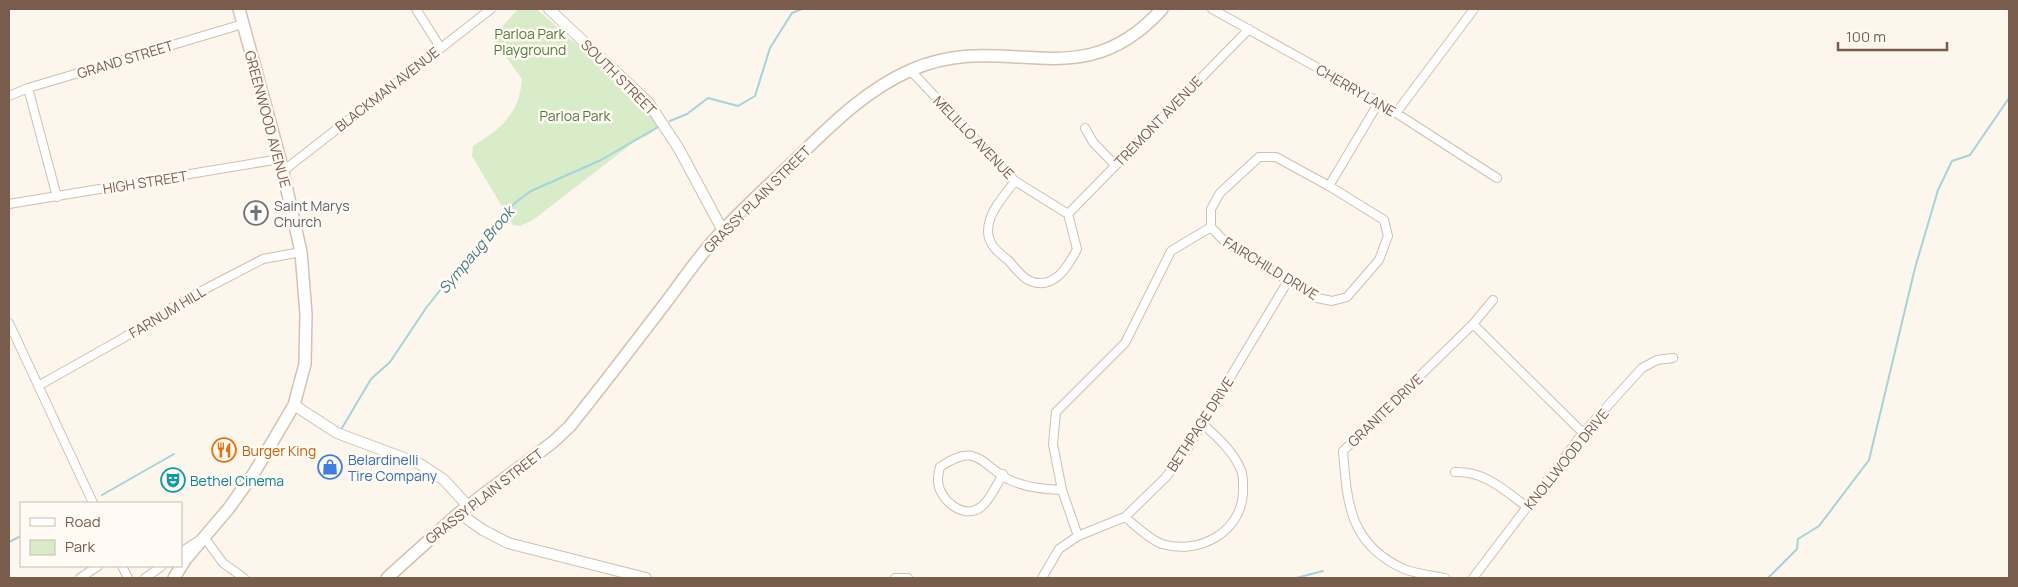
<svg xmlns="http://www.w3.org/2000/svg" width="2018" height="587" font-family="Manrope,sans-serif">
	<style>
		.green { fill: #d8ecc9 }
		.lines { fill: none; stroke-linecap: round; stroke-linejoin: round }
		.stream { stroke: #a5d3da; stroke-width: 2 }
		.minor-casing { stroke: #d1beb0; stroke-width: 10 }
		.tertiary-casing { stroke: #d1beb0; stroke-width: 12 }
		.secondary-casing { stroke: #d6c0b0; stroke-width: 14 }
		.minor { stroke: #fff; stroke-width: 8 }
		.tertiary { stroke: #fff; stroke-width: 10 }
		.secondary { stroke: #fff; stroke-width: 11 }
		.labels { text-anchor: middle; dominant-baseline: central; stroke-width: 5; stroke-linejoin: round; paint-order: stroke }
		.park-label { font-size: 14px; fill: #537a41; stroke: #fffaf3 }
		.street-label { font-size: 14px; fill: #7a5c4d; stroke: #fffaf3 }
		.worship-label { font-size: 14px; fill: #5b616d; stroke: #fffaf3; text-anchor: start }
		.food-label { font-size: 14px; fill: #c56008; stroke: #fffaf3; text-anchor: start }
		.shop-label { font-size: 14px; fill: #366cbe; stroke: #fffaf3; text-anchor: start }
		.culture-label { font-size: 14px; fill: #0d838f; stroke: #fffaf3; text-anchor: start }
		.water-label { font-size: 15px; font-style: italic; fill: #437c86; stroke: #fffaf3 }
	</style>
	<rect width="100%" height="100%" fill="#fdf6ec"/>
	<path class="green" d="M 518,9 L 536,9 L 545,16 L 571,40 L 600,60 L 627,85 L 659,122 C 657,133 643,137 634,142 L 533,220 L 520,226 L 513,225 L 472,156 L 473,146 C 501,128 519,115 522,79 L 492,38 Z"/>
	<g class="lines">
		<path class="stream" d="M 670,121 L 687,114 L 708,98 L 738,106 L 755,96 L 770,48 L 792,13 L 802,9
			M 342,428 L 371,379 L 390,362 L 426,308 L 467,256 L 516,202 L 531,191 L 601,160 L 658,127
			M 102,495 L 174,454
			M 9,542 L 21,536
			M 1296,578 L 1323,571
			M 1768,578 L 1797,549 L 1798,539 L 1819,526 L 1869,460 L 1915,268 L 1938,190 L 1952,161 L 1970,155 L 2009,98"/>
		<g class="minor-casing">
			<path id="minor" d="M 416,9 L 440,47
				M 1212,9 L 1379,102 L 1497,178
				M 910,70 L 1015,181 L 1068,214
				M 28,88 L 57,197
				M 9,96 L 28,88 L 243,24
				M 1396,113 L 1474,9
				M 1085,128 L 1093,142 L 1115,165
				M 1259,157 L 1276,157 L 1329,186 L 1384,220 L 1388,236 L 1379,260 L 1347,297 L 1332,301 L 1317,298 L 1225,242 L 1211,227 L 1211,209 L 1220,193 Z
				M 283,171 L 491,9
				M 1015,181 C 1005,195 988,212 988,231 C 988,245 999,253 1009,261 C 1014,267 1021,276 1028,280 C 1053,292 1068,267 1077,249 L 1068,214
				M 1329,186 L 1379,102
				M 9,204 L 280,159
				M 1068,214 L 1249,29
				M 9,323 L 93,503
				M 1473,324 L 1583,433
				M 38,386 L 125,337 L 184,300 L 263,259 L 301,252
				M 1455,472 C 1485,471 1504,490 1527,507
				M 1003,474 C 997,484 990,500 981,507 C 963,521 937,498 938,479 C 938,475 939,471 940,467 C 979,440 981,467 1012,481 C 1028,488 1045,489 1062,490
				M 1125,517 C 1136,526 1149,539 1162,544 C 1198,555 1241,533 1243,493 C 1243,486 1244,477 1241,470 C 1233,451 1218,438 1203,424
				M 1078,536 L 1062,490 L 1053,444 L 1056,412 L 1125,343 L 1171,251 L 1211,227
				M 181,552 L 204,537 L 223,563 L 244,578
				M 122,566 L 128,578
				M 80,578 L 98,566
				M 145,578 L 162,566
				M 895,578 L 908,578
				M 1042,578 L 1059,549 L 1078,536 L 1125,517 L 1165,478 L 1186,451 L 1288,281
				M 1445,578 C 1432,575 1416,574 1404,569 C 1350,545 1347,504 1343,451 L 1473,324 L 1493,300
				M 1473,578 L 1583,433 L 1642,368 L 1657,360 L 1673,358"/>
		</g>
		<g class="tertiary-casing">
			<path id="tertiary" d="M 549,9 L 648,102 L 679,149 L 723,231
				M 294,405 L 337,433 L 420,464 L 444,480 L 468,506
				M 459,513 L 483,530 L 508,543 L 646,578"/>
		</g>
		<g class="secondary-casing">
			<path id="secondary" d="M 174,578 L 185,560 L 229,508 L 254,473 L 294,405 L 305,364 L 306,314 L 301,252 L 280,159 L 239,9
				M 387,578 L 459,513 L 553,442 L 570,426 C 603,385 635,343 667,301 C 682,281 697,259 714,240 C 739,212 767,187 793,162 C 829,127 865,90 911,70 C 1006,28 1079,101 1162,9"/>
		</g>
		<use href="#minor" class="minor"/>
		<use href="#tertiary" class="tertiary"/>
		<use href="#secondary" class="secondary"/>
	</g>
	<defs>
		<g id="church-ring" transform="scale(1.25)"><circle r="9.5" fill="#fffaf3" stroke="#6b7280" stroke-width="1.5"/><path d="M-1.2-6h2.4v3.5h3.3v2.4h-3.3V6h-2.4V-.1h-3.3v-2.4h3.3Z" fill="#6b7280"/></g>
		<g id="restaurant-ring" transform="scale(1.25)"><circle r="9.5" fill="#fffaf3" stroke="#e8710a" stroke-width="1.5"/><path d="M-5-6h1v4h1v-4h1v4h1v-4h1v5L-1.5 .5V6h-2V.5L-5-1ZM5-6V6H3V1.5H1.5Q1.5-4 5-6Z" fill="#e8710a"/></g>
		<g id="shop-ring" transform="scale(1.25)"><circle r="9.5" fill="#fffaf3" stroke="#3f7fe0" stroke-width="1.5"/><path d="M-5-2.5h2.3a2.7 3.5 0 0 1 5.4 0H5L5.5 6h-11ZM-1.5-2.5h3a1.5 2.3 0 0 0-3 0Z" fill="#3f7fe0"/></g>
		<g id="theatre-ring" transform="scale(1.25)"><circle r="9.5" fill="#fffaf3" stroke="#0f9aa8" stroke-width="1.5"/><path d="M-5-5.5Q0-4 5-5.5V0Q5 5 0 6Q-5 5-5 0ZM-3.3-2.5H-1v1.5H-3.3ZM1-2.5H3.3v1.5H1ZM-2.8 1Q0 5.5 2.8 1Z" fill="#0f9aa8"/></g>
	</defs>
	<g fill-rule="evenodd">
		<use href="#church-ring" x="256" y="213"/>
		<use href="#restaurant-ring" x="224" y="450"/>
		<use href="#shop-ring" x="330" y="467"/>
		<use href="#theatre-ring" x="173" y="480"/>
	</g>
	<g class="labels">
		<g class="park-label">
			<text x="530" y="33">Parloa Park<tspan x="530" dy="16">Playground</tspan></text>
			<text x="575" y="115">Parloa Park</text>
		</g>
		<g class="street-label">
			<text transform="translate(125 59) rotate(-17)">GRAND STREET</text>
			<text transform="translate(619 77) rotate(45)">SOUTH STREET</text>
			<text transform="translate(387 89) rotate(-38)">BLACKMAN AVENUE</text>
			<text transform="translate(1356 90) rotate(30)">CHERRY LANE</text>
			<text transform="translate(268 119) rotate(75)">GREENWOOD AVENUE</text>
			<text transform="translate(1158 121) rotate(-46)">TREMONT AVENUE</text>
			<text transform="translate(974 137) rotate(46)">MELILLO AVENUE</text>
			<text transform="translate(145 182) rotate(-9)">HIGH STREET</text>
			<text transform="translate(757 199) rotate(-45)">GRASSY PLAIN STREET</text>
			<text transform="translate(1271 268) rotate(31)">FAIRCHILD DRIVE</text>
			<text transform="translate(167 312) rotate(-31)">FARNUM HILL</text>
			<text transform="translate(1385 410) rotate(-44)">GRANITE DRIVE</text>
			<text transform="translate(1200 424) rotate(-57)">BETHPAGE DRIVE</text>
			<text transform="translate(1566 459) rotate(-51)">KNOLLWOOD DRIVE</text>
			<text transform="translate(484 496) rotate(-38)">GRASSY PLAIN STREET</text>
		</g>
		<g class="worship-label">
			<text x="274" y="205">Saint Marys<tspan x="274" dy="16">Church</tspan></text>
		</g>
		<g class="food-label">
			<text x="242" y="450">Burger King</text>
		</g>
		<g class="shop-label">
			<text x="348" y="459">Belardinelli<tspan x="348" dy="16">Tire Company</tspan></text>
		</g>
		<g class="culture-label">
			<text x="190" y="480">Bethel Cinema</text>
		</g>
		<g class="water-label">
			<text transform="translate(476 250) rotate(-50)">Sympaug Brook</text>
		</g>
	</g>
	<rect width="2018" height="587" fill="none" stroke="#7a5c4d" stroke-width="20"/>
	<rect x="20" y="502" width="162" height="65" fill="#fffaf3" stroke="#cabbb1"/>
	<rect x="30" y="518" width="25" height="8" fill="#ffffff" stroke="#cabbb1"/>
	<text x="65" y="527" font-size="15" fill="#7a5c4d">Road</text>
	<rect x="30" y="540" width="25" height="15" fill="#d8ecc9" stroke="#cabbb1"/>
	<text x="65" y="552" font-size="15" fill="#7a5c4d">Park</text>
	<path d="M1838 42v8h109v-8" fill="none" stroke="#7a5c4d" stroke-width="2.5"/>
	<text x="1846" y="42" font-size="15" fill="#7a5c4d" stroke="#fffaf3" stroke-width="4" paint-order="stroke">100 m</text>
</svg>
